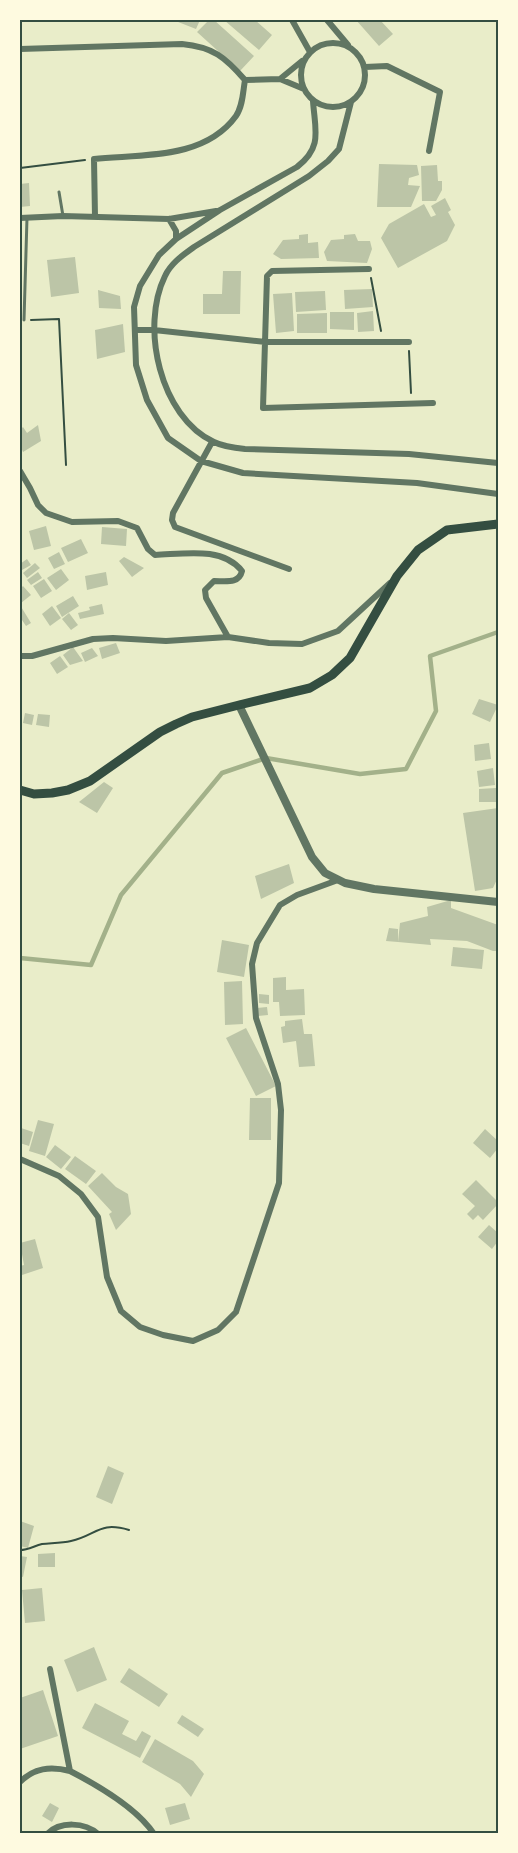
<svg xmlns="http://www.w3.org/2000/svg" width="518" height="1853" font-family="Signika,sans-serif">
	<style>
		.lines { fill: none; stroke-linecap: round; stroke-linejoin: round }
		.stream { stroke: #a3b18a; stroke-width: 4.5 }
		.building { fill: #bcc5a7 }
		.path { stroke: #344e41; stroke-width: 2 }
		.service { stroke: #617663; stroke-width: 3 }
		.minor { stroke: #617663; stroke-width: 6 }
		.tertiary { stroke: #617663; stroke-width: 8 }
		.secondary { stroke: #344e41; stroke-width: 9 }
		.neatline { fill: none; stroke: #344e41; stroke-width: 2 }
	</style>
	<rect width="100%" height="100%" fill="#e9edc9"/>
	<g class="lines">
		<path class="stream" d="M 20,958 L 91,965 L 121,895 L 222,773 L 266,758 L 360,774 L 406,769 L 436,711 L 430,656 L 498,632"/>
	</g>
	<path class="building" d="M 173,20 L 200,20 L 196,29 Z
		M 209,20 L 214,20 L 254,56 L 240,71 L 197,32 Z
		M 224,20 L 255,20 L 272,35 L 259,50 Z
		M 356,20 L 380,20 L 393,34 L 379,46 Z
		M 379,164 L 417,165 L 419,175 L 409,178 L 408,185 L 420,186 L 411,207 L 377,207 Z
		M 437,165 L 438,181 L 442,181 L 442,190 L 436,201 L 422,201 L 421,166 Z
		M 29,183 L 30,206 L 20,207 L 20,184 Z
		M 445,198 L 451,210 L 448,212 L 455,225 L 447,241 L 398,268 L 381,238 L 389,224 L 424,204 L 431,217 L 436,215 L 431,206 Z
		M 308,234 L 308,243 L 318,242 L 319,258 L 281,259 L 273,254 L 283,240 L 299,239 L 299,235 Z
		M 355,234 L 358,241 L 370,241 L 372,249 L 367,263 L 327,261 L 324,252 L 331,240 L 344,239 L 344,235 Z
		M 75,257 L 79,293 L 51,297 L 47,260 Z
		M 223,271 L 241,271 L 240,314 L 203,314 L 203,294 L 222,294 Z
		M 372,289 L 373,307 L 345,309 L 344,290 Z
		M 98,290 L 120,296 L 121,309 L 99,308 Z
		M 325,291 L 326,310 L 296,312 L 295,292 Z
		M 292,293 L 294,331 L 276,333 L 273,294 Z
		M 373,311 L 374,331 L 358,332 L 357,313 Z
		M 330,312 L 354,312 L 354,330 L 330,329 Z
		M 327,313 L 327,333 L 297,333 L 297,314 Z
		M 123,324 L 125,352 L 97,359 L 95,330 Z
		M 38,425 L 41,441 L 23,452 L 20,445 L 20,430 L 23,427 L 27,433 Z
		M 46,526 L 51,546 L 34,550 L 29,531 Z
		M 102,527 L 127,529 L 126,546 L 101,544 Z
		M 81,539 L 88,553 L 68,562 L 61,548 Z
		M 59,552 L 65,564 L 54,569 L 48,558 Z
		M 124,557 L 144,568 L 132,577 L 119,561 Z
		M 27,559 L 31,565 L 22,570 L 20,564 Z
		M 35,563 L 40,568 L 27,578 L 23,573 Z
		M 61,569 L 69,580 L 56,590 L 47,578 Z
		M 38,572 L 42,578 L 31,585 L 27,580 Z
		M 106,572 L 108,585 L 87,590 L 85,576 Z
		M 44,579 L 52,591 L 41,598 L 33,586 Z
		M 23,586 L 31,595 L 21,603 L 20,589 Z
		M 73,596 L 79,606 L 62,617 L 56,606 Z
		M 102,604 L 104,614 L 80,619 L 78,613 L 90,610 L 89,607 Z
		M 20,605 L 31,623 L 26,626 L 22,620 L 20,622 Z
		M 52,606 L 61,618 L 50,626 L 42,614 Z
		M 69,613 L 78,625 L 71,630 L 62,619 Z
		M 116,643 L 120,653 L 102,659 L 99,648 Z
		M 73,647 L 83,661 L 70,665 L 63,655 Z
		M 92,648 L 98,656 L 85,662 L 81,653 Z
		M 60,656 L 68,667 L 57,674 L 50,663 Z
		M 479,699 L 498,705 L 490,722 L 472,714 Z
		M 25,713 L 34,715 L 32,725 L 23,723 Z
		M 38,714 L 50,715 L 49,727 L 36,725 Z
		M 489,743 L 491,759 L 475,761 L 474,745 Z
		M 493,768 L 495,785 L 479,787 L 477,771 Z
		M 104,782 L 113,788 L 97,813 L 79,802 Z
		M 496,788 L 496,802 L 479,802 L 479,789 Z
		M 498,808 L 498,877 L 493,888 L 475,891 L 463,813 Z
		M 289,864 L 294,883 L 261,899 L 255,876 Z
		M 451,900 L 451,908 L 498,925 L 498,951 L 493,951 L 467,941 L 430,939 L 431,945 L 398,942 L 400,923 L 428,916 L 427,907 Z
		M 389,928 L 398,929 L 398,942 L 386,941 Z
		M 222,940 L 249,945 L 244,977 L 217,972 Z
		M 453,947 L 484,950 L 482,969 L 451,966 Z
		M 286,977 L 286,990 L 304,989 L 305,1015 L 280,1016 L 279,1002 L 273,1002 L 273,978 Z
		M 242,981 L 243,1024 L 225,1025 L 224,982 Z
		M 259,994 L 269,995 L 269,1004 L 259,1003 Z
		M 267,1007 L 268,1015 L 258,1016 L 257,1008 Z
		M 302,1019 L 304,1034 L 312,1034 L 315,1066 L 299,1067 L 296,1041 L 283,1043 L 281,1027 L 285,1026 L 285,1021 Z
		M 246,1028 L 276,1086 L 256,1096 L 226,1038 Z
		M 250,1098 L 271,1098 L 271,1140 L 249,1140 Z
		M 38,1120 L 54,1124 L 45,1156 L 29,1151 Z
		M 21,1128 L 33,1132 L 29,1146 L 20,1143 Z
		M 485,1129 L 498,1141 L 498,1148 L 490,1158 L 473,1143 Z
		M 55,1145 L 71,1157 L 61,1169 L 46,1157 Z
		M 75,1156 L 96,1171 L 86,1184 L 65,1169 Z
		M 102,1173 L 116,1187 L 128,1194 L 131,1214 L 116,1230 L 109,1214 L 112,1212 L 88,1186 Z
		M 476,1180 L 498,1202 L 498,1204 L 483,1220 L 478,1215 L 473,1220 L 467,1214 L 475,1206 L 462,1194 Z
		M 489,1225 L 498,1233 L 498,1241 L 492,1249 L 478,1237 Z
		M 35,1239 L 43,1268 L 22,1275 L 20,1266 L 24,1265 L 20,1243 Z
		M 108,1466 L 124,1473 L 112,1504 L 96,1497 Z
		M 20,1521 L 34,1526 L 28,1548 L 20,1546 Z
		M 55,1553 L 55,1567 L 38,1567 L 38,1554 Z
		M 20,1556 L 27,1557 L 23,1577 L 20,1576 Z
		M 42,1588 L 45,1621 L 25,1623 L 22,1590 Z
		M 94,1647 L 107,1680 L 77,1692 L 64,1660 Z
		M 129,1668 L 168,1694 L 159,1707 L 120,1682 Z
		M 43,1690 L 58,1736 L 20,1749 L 20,1698 Z
		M 95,1703 L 129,1721 L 122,1734 L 136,1741 L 142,1731 L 151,1736 L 140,1758 L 82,1728 Z
		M 182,1715 L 204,1729 L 198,1737 L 177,1723 Z
		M 155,1739 L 193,1761 L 204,1774 L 191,1797 L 180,1784 L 142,1762 Z
		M 50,1803 L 59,1808 L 52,1822 L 42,1816 Z
		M 185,1803 L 190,1819 L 170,1825 L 165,1808 Z"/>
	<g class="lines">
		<path class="path" d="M 20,168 L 85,160
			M 371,278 L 381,331
			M 31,320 L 59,319 L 66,465
			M 409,351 L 411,393
			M 20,1550 C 28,1550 34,1546 42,1544 C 52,1543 62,1543 71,1541 C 97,1535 99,1521 129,1530"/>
		<path class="service" d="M 59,192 L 63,216
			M 24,320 L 27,218"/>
		<path class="minor" d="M 292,20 L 310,52
			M 327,20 L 348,45
			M301 75a32 32 0 1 1 64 0a32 32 0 1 1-64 0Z
			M 20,49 L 182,44 C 213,47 225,57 245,80
			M 365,67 L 387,66 L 440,92 L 429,151
			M 280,79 L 302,61
			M 245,80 L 280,79 L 304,89
			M 313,101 C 315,130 323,147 297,167 L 220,210 L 176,239 L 159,255 L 140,286 L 134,307 L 136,365 L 147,400 L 168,438 L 201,461 L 243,473 L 417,483 L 498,494
			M 351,102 L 339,149 L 328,161 L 309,176 L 194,247 C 183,255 171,263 165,276 C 140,327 160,417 214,442 C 224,447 234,448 245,449 L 409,454 L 498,463
			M 95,217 L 94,159 C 142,154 204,160 236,116 C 243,106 243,91 245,80
			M 20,218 L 63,216 L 169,219 L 216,211
			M 169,219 L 176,231 L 176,239
			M 369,269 L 272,271 L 267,276 L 263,408 L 433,403
			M 135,330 L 154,330 L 266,342 L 409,342
			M 212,442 L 173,513 L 172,520 L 175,527 L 289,569
			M 20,471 L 30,488 L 38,505 L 46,513 L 72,522 L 118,521 L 137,528 L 148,549 L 155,555 C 184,554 222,546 242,571 C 239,584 226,581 214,581 L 205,590 L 206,598 L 228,637
			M 20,656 L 32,656 L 93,639 L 113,638 L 166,641 L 228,637 L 269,643 L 302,644 L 338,631 L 390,583
			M 20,1159 L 59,1176 L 81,1194 L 98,1217 L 107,1277 L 121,1311 L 140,1327 L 163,1335 L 193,1341 L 218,1330 L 236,1312 L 279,1183 L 281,1110 L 278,1084 L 256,1018 L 252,964 L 257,943 L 280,905 L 297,895 L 338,880
			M 50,1669 L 70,1771
			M 20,1782 C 34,1768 50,1766 70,1771 C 97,1785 137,1808 154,1834
			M 47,1834 C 60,1821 85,1822 98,1834"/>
		<path class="tertiary" d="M 239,705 L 312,857 L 325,873 L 345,883 L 374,889 L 498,902"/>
		<path class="secondary" d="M 20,790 L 34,794 L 52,793 L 68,790 L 90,781 L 160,732 L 176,724 L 192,717 L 239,705 L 310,688 L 332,675 L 350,658 L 397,576 L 418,550 L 447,530 L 498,524"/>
	</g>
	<rect width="518" height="1853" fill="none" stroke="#fefae0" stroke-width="42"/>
	<rect x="21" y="21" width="476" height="1811" class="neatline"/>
</svg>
